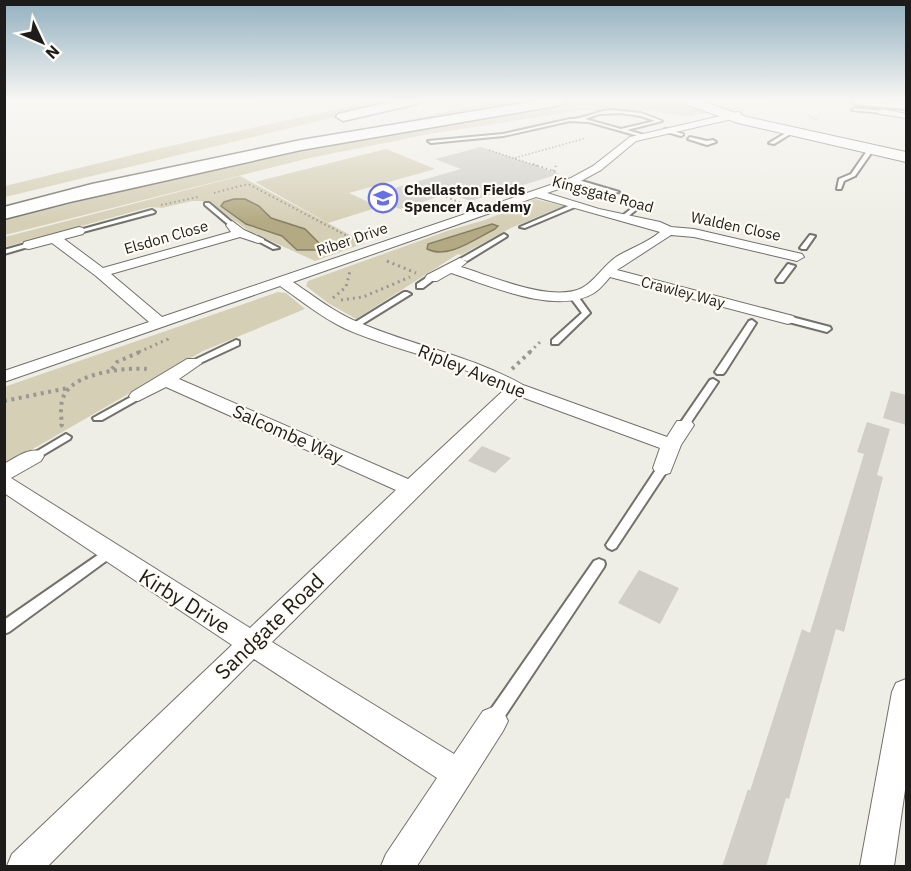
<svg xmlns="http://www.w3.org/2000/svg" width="911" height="871" font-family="'IBM Plex Sans',sans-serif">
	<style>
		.green { fill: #d5cfb6; fill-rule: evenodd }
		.water { fill: #b3aa83; stroke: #867f64; stroke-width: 1.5 }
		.building { fill: #d0cec7 }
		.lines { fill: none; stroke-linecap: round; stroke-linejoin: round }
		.lane-casing { stroke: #72716a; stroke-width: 4 }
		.street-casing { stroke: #72716a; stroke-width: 2 }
		.secondary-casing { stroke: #72716a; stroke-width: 4 }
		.primary-casing { stroke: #72716a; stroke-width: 2 }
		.highway-casing { stroke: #72716a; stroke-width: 3 }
		.path-far3 { stroke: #989792; stroke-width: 1.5; stroke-dasharray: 1.5 2; stroke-linecap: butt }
		.path-far2 { stroke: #989792; stroke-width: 2; stroke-dasharray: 1.5 3; stroke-linecap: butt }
		.path-far1 { stroke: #989792; stroke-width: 3; stroke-dasharray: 2 4; stroke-linecap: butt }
		.path { stroke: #989792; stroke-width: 4; stroke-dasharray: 3 4.5; stroke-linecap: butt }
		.lane { fill: #fff; fill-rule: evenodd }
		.street { fill: #fff; fill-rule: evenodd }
		.secondary { fill: #fff; fill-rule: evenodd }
		.primary { fill: #fff; fill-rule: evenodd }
		.highway { fill: #fff; fill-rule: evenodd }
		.labels { text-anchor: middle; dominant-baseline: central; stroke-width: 4.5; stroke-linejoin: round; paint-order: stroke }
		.far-poi-label { font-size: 15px; font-weight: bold; fill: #1d1c1a; stroke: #fdfbf3; text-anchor: start }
		.far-street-label { font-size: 15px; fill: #1d1c1a; stroke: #fdfbf3 }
		.street-label { font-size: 18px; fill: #1d1c1a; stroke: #fdfbf3 }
		.near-street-label { font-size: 21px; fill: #1d1c1a; stroke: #fdfbf3 }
	</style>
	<rect width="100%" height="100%" fill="#efeee6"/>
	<path class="green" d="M 375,101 L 401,101 L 5,197 L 5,186 L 161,148 Z
		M 497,101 L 552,101 L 278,148 Z
		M 572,101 L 680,101 L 709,112 L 688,116 L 645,110 L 577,111 L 429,134 L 305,159 L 5,235 L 5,220 L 242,161 L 384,133 Z
		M 386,149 L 435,169 L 349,193 L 379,207 L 328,223 L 255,182 Z
		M 240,176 L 365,243 L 315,261 L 249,231 L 207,201 L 192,201 L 162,208 L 150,207 L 5,247 L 5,237 ZM 234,199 L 245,199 L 259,206 L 271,218 L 305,229 L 322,246 L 297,250 L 282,236 L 247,224 L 222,207 L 224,202 Z
		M 535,199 L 563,206 L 511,228 L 461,255 L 458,254 L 356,319 L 328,303 L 306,286 L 308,281 L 450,230 L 485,220 Z
		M 278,292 L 286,293 L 305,309 L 203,351 L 5,465 L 4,387 Z"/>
	<path class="water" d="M 234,199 L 245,199 L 259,206 L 271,218 L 305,229 L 322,246 L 319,250 L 297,250 L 282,236 L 246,224 L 221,206 L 224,202 Z
		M 492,224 L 498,226 L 495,229 C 476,238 448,260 427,249 L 428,244 Z"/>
	<path class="building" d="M 481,147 L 559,174 L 470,201 L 450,193 L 400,209 L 370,195 L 461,169 L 435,159 Z
		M 891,391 L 906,395 L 906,425 L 883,418 Z
		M 867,422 L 890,429 L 877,475 L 883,477 L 844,632 L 836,629 L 789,799 L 786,798 L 766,867 L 722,867 L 748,789 L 750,791 L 802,629 L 810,633 L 864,454 L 857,452 Z
		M 482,446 L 511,458 L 495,473 L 468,461 Z
		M 639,570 L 679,588 L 660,624 L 618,603 Z"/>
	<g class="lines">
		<g class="lane-casing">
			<path id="lane" d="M 854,108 L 882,111 L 884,112 L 882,113 L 852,110 Z
				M 609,110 L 641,113 L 662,121 L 627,130 L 644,135 L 642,137 L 589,122 L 570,121 L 503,136 L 431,143 L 428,141 L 503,134 L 570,119 C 583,119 596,112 609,110 ZM 620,113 L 641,116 L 655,121 L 621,129 L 585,119 L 599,114 Z
				M 665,129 L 683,134 L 683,135 L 681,136 L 663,131 Z
				M 791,130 L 795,131 L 774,144 L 769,143 Z
				M 690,137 L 707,141 L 713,140 L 716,142 L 707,145 L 688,139 Z
				M 869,148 L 874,149 L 855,176 L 844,181 L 841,189 L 837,189 L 839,179 L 851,174 Z
				M 571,179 L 575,179 L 619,192 L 614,193 L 571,181 Z
				M 205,203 L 209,203 L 234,224 L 234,226 L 230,226 L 205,205 Z
				M 573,204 L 576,206 L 575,207 L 525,228 L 520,227 Z
				M 636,205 L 641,206 L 626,218 L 622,218 L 622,216 Z
				M 152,210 L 155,212 L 154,213 L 79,233 L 76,231 Z
				M 504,234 L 507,236 L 506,237 L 467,261 L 460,259 Z
				M 810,235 L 815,236 L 806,249 L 802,249 L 800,248 Z
				M 258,237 L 277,247 L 279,248 L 273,249 L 256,240 L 256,238 Z
				M 29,243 L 32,245 L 31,246 L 4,254 L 4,250 Z
				M 788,264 L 795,266 L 783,282 L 777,282 L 776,280 Z
				M 429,276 L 436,278 L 423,288 L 417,288 L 417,284 Z
				M 404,292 L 407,292 L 411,294 L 356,328 L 350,328 L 349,326 Z
				M 571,295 L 577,295 L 590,313 L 558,344 L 552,344 L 552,340 L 582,313 L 570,297 Z
				M 788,316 L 830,327 L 831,329 L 827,332 L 785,321 L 784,319 Z
				M 752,320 L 756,323 L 725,372 L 723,374 L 717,374 L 715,372 L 749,321 Z
				M 236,340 L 239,341 L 239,345 L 196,365 L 193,366 L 188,363 Z
				M 713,379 L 718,382 L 689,425 L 684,428 L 680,427 L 679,425 L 710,380 Z
				M 138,393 L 143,396 L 141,398 L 102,420 L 94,420 L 93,418 Z
				M 66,434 L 71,437 L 70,439 L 38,458 L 34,459 L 29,456 Z
				M 663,464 L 669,468 L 616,548 L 612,550 L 608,548 L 606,545 L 608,542 L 659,465 Z
				M 109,548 L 113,550 L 115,553 L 113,556 L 9,632 L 4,634 L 4,620 L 105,550 Z
				M 599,559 L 604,561 L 605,564 L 604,567 L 499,725 L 493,727 L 487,725 L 485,720 L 487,715 L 594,561 Z"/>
		</g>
		<g class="street-casing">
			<path id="street" d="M 882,109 L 906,114 L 906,118 L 879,114 L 878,112 Z
				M 738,112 L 741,113 L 741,117 L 636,141 L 601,170 L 579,182 L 547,193 L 599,209 L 660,222 L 671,227 L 694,229 L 802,254 L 804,257 L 797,261 L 694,237 L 671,235 L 617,270 L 793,316 L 796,319 L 793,322 L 788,324 L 610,277 C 605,283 600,289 594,293 C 557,316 488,285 451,273 L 437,281 L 427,281 L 425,278 L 427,275 L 460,258 L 467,262 L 461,267 C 491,276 552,303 582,288 C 595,281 603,266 616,257 C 631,248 647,243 660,232 L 536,197 L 293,282 C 315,297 335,313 360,323 C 414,346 472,356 523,385 L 667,437 L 677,421 L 691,421 L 694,425 L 681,445 L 670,473 L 663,475 L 656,473 L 653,468 L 660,448 L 519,396 L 272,642 L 454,754 L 483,711 L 493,707 L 503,711 L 508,721 L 503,731 L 417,866 L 381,866 L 386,854 L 437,778 L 254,659 L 48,866 L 7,866 L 12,854 L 232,645 L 4,493 L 4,464 C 16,457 28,448 41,451 L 44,456 L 41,461 L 11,478 L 250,628 L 396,490 L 166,387 L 138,401 L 132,400 L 129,396 L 132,392 L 187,359 L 199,359 L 202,363 L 179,379 L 408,479 L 505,389 C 455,360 398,352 346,329 C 322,318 302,301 280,286 L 4,382 L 4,371 L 149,322 L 96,276 L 52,243 L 29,249 L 24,248 L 23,245 L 24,242 L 79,227 L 83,228 L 85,231 L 83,234 L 64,239 L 103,268 L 231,232 L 226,225 L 232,221 L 244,230 L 264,239 L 263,242 L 258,243 L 240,237 L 111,274 L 162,317 L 571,178 L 593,166 L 630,137 Z
				M 906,679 L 906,783 L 894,866 L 860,866 L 892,692 L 896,683 Z"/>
		</g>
		<g class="secondary-casing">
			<path id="secondary" d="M 852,101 L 906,102 L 906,109 L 858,105 Z"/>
		</g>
		<g class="primary-casing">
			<path id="primary" d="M 684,101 L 702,101 L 747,117 L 906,152 L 906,162 L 738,123 L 685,104 Z"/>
		</g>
		<g class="highway-casing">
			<path id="highway" d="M 394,101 L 419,101 L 417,104 L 343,121 L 336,117 L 338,114 Z
				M 536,101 L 568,101 L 561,105 L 301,150 L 70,202 L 4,219 L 4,207 L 92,184 L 301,140 Z"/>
		</g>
		<path class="path-far3" d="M 809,116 L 817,120
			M 489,150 L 537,166
			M 515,158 L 586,138"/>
		<path class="path-far2" d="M 533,164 L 556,172
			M 553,171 L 557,164
			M 214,193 L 248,184 L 353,239
			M 442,195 L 461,203
			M 161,205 L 198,197"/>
		<path class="path-far1" d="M 387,261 L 416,273
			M 333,298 L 346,287 L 350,271
			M 341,300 L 363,297 L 410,277
			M 139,352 L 168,339 L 169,336
			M 530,352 L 541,341"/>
		<path class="path" d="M 112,369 L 117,362 L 142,351
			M 512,369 L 531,351
			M 4,401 L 68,388
			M 60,426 L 62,425 C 61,414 59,402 66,392 C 78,373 126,367 147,369"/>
		<use href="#lane" class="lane"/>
		<use href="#street" class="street"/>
		<use href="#secondary" class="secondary"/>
		<use href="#primary" class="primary"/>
		<use href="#highway" class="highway"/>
	</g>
	<linearGradient id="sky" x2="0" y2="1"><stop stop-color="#93b0c0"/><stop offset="0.45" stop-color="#f8f7f4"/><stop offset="1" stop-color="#f8f7f4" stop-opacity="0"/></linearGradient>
	<rect width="911" height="223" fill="url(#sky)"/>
	<defs>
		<g id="school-ring" transform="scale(1.5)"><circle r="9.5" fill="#fdfbf3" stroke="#666fe8" stroke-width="1.5"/><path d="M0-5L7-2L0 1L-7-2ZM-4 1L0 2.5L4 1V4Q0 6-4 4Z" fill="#666fe8"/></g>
	</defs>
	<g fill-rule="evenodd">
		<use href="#school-ring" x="383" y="198"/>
	</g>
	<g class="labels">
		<g class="far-poi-label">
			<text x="404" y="189">Chellaston Fields<tspan x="404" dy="17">Spencer Academy</tspan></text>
		</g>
		<g class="far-street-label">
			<text transform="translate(603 194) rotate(15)">Kingsgate Road</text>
			<text transform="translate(736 226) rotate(12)">Walden Close</text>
			<text transform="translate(166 237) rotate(-16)">Elsdon Close</text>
			<text transform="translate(352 239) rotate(-19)">Riber Drive</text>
			<text transform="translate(683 292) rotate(15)">Crawley Way</text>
		</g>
		<g class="street-label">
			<text transform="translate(472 371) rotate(22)">Ripley Avenue</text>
			<text transform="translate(288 434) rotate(24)">Salcombe Way</text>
		</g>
		<g class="near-street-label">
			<text transform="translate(185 601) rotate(32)">Kirby Drive</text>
			<text transform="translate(269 626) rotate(-44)">Sandgate Road</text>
		</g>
	</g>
	<rect width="911" height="871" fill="none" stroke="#1d1c1a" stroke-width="12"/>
	<g transform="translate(42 42) rotate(134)" stroke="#fdfbf3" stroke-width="4.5" paint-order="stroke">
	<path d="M0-4.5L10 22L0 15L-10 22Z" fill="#1d1c1a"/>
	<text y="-9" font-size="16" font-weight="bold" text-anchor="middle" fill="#1d1c1a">N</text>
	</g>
</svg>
